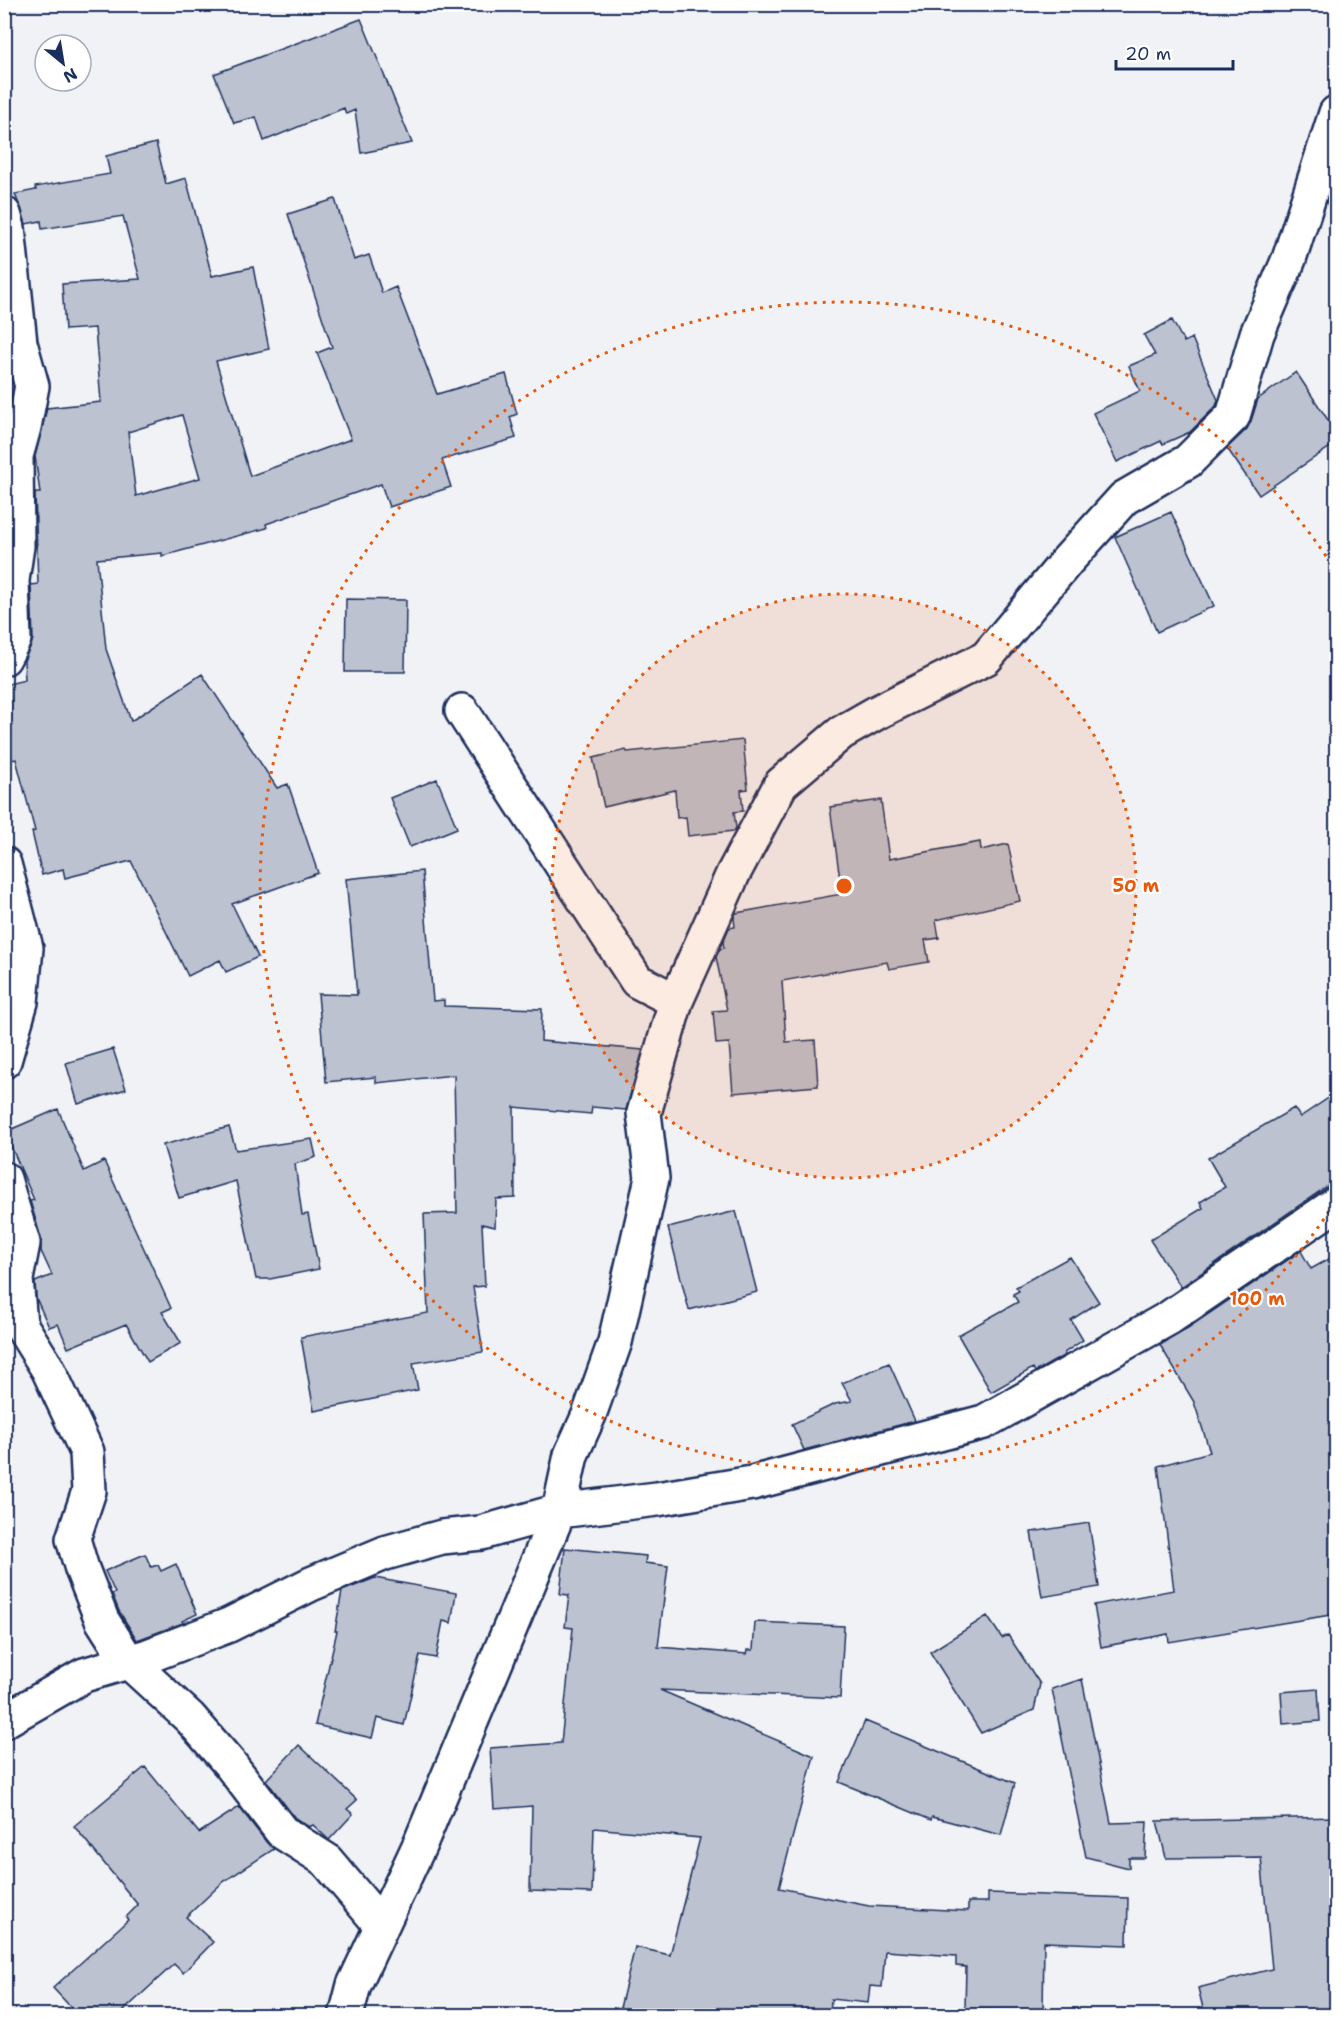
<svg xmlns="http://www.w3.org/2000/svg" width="1341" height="2020" font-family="'Shantell Sans',sans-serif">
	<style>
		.building { fill: #bcc2d0; stroke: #1b2f5e; stroke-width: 1.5; fill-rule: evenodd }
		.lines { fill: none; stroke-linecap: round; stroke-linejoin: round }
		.minor-casing { stroke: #1b2f5e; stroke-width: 38 }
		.minor { stroke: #fff; stroke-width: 33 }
		.ring { fill: none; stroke: #e8590c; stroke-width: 3; stroke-dasharray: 3 6 }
		.centre { fill: #e8590c; stroke: #fff; stroke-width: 3 }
		.ring-label { font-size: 18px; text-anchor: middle; font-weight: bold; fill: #e8590c; stroke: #fff; stroke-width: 4.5; stroke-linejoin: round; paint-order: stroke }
	</style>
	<rect width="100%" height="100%" fill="#f1f2f5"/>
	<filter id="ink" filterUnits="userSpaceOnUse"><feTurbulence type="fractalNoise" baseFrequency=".0167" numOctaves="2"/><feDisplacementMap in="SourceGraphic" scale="12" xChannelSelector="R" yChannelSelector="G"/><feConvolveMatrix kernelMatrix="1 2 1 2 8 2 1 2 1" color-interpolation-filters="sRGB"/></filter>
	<g filter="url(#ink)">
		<path class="building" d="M 361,19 L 412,143 L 361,153 L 355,110 L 346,114 L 344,108 L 264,141 L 256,117 L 234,123 L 214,74 Z
			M 156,143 L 166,184 L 186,178 L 212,276 L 253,267 L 269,349 L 216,361 L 250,476 L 351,439 L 317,353 L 332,347 L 288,214 L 335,199 L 354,260 L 369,255 L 382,293 L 396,287 L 437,394 L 506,374 L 517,414 L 510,417 L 516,438 L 442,460 L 451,487 L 389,507 L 381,484 L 266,524 L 267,528 L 162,556 L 162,553 L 97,559 L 106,649 L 131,721 L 202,674 L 277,788 L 288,784 L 318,873 L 232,904 L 258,957 L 226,972 L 220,960 L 188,976 L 131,861 L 65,878 L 63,869 L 42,875 L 32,832 L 35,831 L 16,759 L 4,761 L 4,685 L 25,680 L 24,661 L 33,639 L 31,585 L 38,584 L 35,493 L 40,493 L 35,456 L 47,408 L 101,402 L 95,328 L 65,330 L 62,284 L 140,279 L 123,216 L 42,229 L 41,221 L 26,224 L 15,194 L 36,190 L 35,187 L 110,174 L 106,156 ZM 182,415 L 200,478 L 136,496 L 128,432 Z
			M 1172,320 L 1184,342 L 1192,338 L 1218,400 L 1216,406 L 1190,432 L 1163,444 L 1161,441 L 1117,462 L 1093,413 L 1140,391 L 1129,366 L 1155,355 L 1144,335 Z
			M 1296,372 L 1336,432 L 1336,443 L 1259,495 L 1227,448 L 1247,429 L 1251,421 L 1258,399 Z
			M 1171,512 L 1214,606 L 1157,632 L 1115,537 Z
			M 346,599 L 406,600 L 405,672 L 345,672 Z
			M 743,740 L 748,789 L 741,790 L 743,811 L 734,812 L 736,828 L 734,831 L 688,836 L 686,817 L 677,818 L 675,790 L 604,807 L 593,758 L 626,750 L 627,752 Z
			M 437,779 L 457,828 L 410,847 L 390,798 Z
			M 881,800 L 889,859 L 980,842 L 981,850 L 1008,844 L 1020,901 L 936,920 L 939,938 L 925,940 L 929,962 L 889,969 L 887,962 L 782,981 L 786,1042 L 815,1040 L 818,1086 L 733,1093 L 729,1043 L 716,1044 L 713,1011 L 727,1010 L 716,957 L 720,949 L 724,948 L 723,942 L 729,928 L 735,927 L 734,918 L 736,913 L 842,894 L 830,807 Z
			M 422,871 L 433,1001 L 444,1000 L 444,1006 L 542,1009 L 541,1041 L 643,1050 L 626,1110 L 592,1107 L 591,1114 L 514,1107 L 515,1198 L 496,1199 L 495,1227 L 482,1224 L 485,1286 L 473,1287 L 483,1352 L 413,1363 L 418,1390 L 314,1411 L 301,1337 L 428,1313 L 424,1214 L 457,1213 L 454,1075 L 376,1083 L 376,1077 L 326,1082 L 318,994 L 357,995 L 346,879 Z
			M 113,1049 L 126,1089 L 78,1104 L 66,1063 Z
			M 1336,1093 L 1336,1180 L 1181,1287 L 1150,1240 L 1203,1208 L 1200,1202 L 1225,1187 L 1208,1158 L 1294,1108 L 1300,1117 Z
			M 58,1109 L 84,1171 L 104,1161 L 171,1308 L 162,1312 L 181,1343 L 148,1362 L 126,1324 L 68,1348 L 58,1324 L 49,1327 L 36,1298 L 35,1282 L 52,1275 L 41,1251 L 41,1238 L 30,1201 L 34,1200 L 5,1132 Z
			M 229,1127 L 236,1150 L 312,1139 L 316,1157 L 295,1164 L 302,1215 L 308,1214 L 319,1269 L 270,1279 L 256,1279 L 236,1181 L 179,1198 L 163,1145 Z
			M 736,1211 L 757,1292 L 689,1310 L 668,1228 Z
			M 1301,1251 L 1311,1269 L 1336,1255 L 1336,1614 L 1169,1642 L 1168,1634 L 1101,1647 L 1094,1605 L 1174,1590 L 1158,1466 L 1210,1452 L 1194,1402 L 1160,1345 L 1179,1334 Z
			M 1070,1257 L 1099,1302 L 1071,1320 L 1083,1340 L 1064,1353 L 1065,1355 L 1035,1372 L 1033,1368 L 991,1392 L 958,1335 L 1018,1302 L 1013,1294 L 1019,1291 L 1016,1287 Z
			M 889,1363 L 915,1421 L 804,1450 L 792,1424 L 835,1404 L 852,1401 L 842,1383 Z
			M 1089,1523 L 1099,1587 L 1042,1597 L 1031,1532 Z
			M 565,1548 L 646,1556 L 645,1563 L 668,1566 L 658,1647 L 747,1654 L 748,1650 L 753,1650 L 755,1622 L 844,1626 L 840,1698 L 660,1690 L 814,1756 L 779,1888 L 869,1906 L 968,1911 L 968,1902 L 988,1902 L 988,1893 L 1128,1898 L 1127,1945 L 1044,1942 L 1043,2012 L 965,2009 L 966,1967 L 956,1966 L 956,1956 L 885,1951 L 882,1987 L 870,1986 L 868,2003 L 831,1999 L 830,2016 L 618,2016 L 635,1947 L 670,1955 L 700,1838 L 594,1828 L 592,1893 L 530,1891 L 532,1806 L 494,1809 L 490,1748 L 561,1743 L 573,1628 L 565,1627 L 569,1595 L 560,1594 Z
			M 145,1554 L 151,1567 L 158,1565 L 161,1571 L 176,1564 L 197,1614 L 182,1621 L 183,1623 L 137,1640 L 119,1611 L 112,1594 L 115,1593 L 105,1571 Z
			M 375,1578 L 456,1593 L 451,1623 L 443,1621 L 436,1658 L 420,1655 L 404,1725 L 377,1718 L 372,1738 L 315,1725 L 337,1631 L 335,1631 L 342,1591 Z
			M 987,1616 L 1002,1638 L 1008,1635 L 1040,1684 L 1034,1710 L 981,1733 L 930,1652 Z
			M 1082,1679 L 1111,1823 L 1147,1822 L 1145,1858 L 1129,1858 L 1129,1868 L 1086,1857 L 1052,1689 Z
			M 1318,1689 L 1320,1721 L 1283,1724 L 1281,1692 Z
			M 865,1721 L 1015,1783 L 1001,1835 L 932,1817 L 931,1820 L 839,1782 Z
			M 299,1745 L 357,1800 L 347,1809 L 353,1814 L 329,1840 L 313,1825 L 309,1827 L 295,1818 L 266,1780 Z
			M 145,1767 L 199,1833 L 239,1807 L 267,1843 L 274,1849 L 223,1882 L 186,1917 L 213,1942 L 183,1973 L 174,1964 L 118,2016 L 79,2016 L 53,1988 L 128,1920 L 126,1917 L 138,1905 L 74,1826 Z
			M 1336,1817 L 1336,2016 L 1205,2016 L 1198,1988 L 1272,1969 L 1261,1857 L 1166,1858 L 1157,1821 Z"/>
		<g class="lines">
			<g class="minor-casing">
				<path id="minor" d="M 4,214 L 8,228 L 20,343 L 32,386 L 24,427 L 16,456 L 17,546 L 12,580 L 14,639 L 4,658
					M 462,711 L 637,981 L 676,1001
					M 4,864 L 26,948 L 21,1002 L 4,1061
					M 4,1179 L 23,1243 L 16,1279 L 20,1324 L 48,1369 L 87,1452 L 89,1491 L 73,1539 L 82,1569 L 102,1620 L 128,1661 L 190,1718 L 230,1764 L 282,1832 L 326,1860 L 381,1925
					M 4,1721 L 84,1675 L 148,1656 L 229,1625 L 311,1584 L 385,1553 L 442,1537 L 481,1533 L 559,1511 L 657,1499 L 752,1483 L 984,1422 L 1169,1318 L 1336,1204
					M 346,2016 L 354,1985 L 420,1844 L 559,1511 L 571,1455 L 589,1415 L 615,1342 L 652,1178 L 644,1113 L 676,1001 L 733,874 L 781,784 L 841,733 L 876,713 L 986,658 L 1067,561 L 1124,498 L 1188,461 L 1233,416 L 1257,334 L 1289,259 L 1336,113"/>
			</g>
			<use href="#minor" class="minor"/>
		</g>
	</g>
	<circle cx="844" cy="886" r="292" fill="#e8590c" fill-opacity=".12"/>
	<g class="ring">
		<circle cx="844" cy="886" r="292"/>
		<path d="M1334 1204A584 584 0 1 1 1334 568"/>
	</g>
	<circle cx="844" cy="886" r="9" class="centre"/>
	<g class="ring-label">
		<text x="1136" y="892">50 m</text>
		<text x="1257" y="1305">100 m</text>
	</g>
	<rect width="1341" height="2020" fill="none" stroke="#fff" stroke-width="24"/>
	<rect x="12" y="12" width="1317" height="1996" fill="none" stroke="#1b2f5e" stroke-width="2" filter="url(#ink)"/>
	<g transform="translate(63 63) rotate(150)"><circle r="28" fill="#ffffff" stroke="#a4acbf" stroke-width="1.5"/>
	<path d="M0-4.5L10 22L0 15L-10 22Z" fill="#1b2f5e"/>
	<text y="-9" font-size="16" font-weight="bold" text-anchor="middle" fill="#1b2f5e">N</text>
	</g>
	<path d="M1116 60v9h117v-9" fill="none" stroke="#1b2f5e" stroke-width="3"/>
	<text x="1125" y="60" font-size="18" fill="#1b2f5e" stroke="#ffffff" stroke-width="4.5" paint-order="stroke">20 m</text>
</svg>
